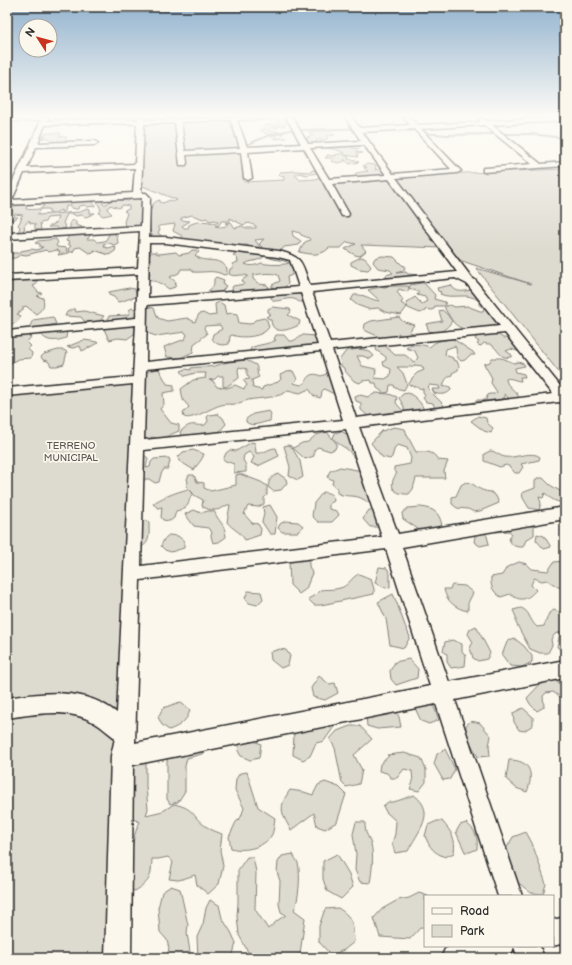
<svg xmlns="http://www.w3.org/2000/svg" width="572" height="965" font-family="'Balsamiq Sans',sans-serif">
	<style>
		.green { fill: #dddad0; stroke: #84827e; fill-rule: evenodd }
		.lines { fill: none; stroke-linecap: round; stroke-linejoin: round }
		.stream { stroke: #7b7a75; stroke-width: 2 }
		.minor-casing { stroke: #2b2b2b; stroke-width: 3 }
		.minor { fill: #fbf7ec; fill-rule: evenodd }
		.labels { text-anchor: middle; dominant-baseline: central; stroke-width: 3.5; stroke-linejoin: round; paint-order: stroke }
		.park-label { font-size: 10px; fill: #585754; stroke: #fbf7ec }
	</style>
	<rect width="100%" height="100%" fill="#fbf7ec"/>
	<filter id="ink" filterUnits="userSpaceOnUse"><feTurbulence type="fractalNoise" baseFrequency=".025" numOctaves="2"/><feDisplacementMap in="SourceGraphic" scale="8" xChannelSelector="R" yChannelSelector="G"/><feConvolveMatrix kernelMatrix="1 2 1 2 8 2 1 2 1" color-interpolation-filters="sRGB"/></filter>
	<g filter="url(#ink)">
		<path class="green" d="M 149,117 L 144,123 L 231,121 L 229,122 L 233,131 L 239,133 L 238,137 L 236,138 L 241,147 L 240,147 L 240,150 L 244,153 L 240,153 L 241,156 L 245,157 L 241,158 L 246,159 L 244,161 L 241,161 L 242,165 L 244,167 L 242,168 L 244,182 L 284,180 L 284,177 L 278,175 L 280,172 L 296,171 L 311,172 L 312,170 L 317,171 L 317,173 L 307,175 L 300,173 L 295,175 L 300,180 L 316,179 L 319,177 L 323,179 L 353,178 L 357,175 L 355,174 L 356,173 L 368,171 L 364,168 L 367,167 L 363,166 L 366,164 L 375,165 L 376,167 L 375,170 L 384,168 L 392,176 L 565,169 L 565,380 L 476,268 L 531,284 L 462,261 L 442,248 L 361,245 L 366,251 L 360,256 L 355,255 L 345,249 L 356,244 L 347,242 L 341,248 L 329,248 C 320,257 310,254 299,252 L 305,242 L 310,240 L 309,238 L 301,235 L 300,233 L 292,231 L 293,236 L 301,241 L 299,245 L 284,247 L 281,251 L 266,251 L 259,244 L 264,239 L 255,240 L 260,247 L 252,248 L 247,245 L 225,246 L 221,243 L 213,244 L 182,239 L 182,236 L 173,231 L 175,224 L 159,226 L 158,227 L 160,229 L 158,233 L 163,237 L 152,238 L 150,228 L 150,214 L 143,226 L 132,227 L 125,226 L 124,222 L 127,213 L 124,211 L 129,209 L 129,206 L 123,205 L 119,208 L 110,205 L 107,209 L 112,214 L 103,216 L 99,213 L 101,210 L 98,203 L 92,196 L 98,194 L 106,195 L 108,200 L 102,201 L 103,204 L 107,204 L 112,199 L 129,201 L 132,198 L 143,197 L 150,212 C 153,205 152,202 160,200 L 160,202 L 163,203 L 170,200 L 173,202 L 177,200 L 140,185 L 144,183 L 134,165 L 136,131 ZM 192,215 L 203,219 L 206,218 L 210,221 L 215,220 L 218,222 L 215,224 C 209,220 196,221 189,225 L 188,228 L 184,228 L 182,226 L 190,221 L 181,220 L 181,218 ZM 230,218 L 243,225 L 249,223 L 256,226 L 256,228 L 246,228 L 242,226 L 235,228 L 231,222 L 225,223 L 228,224 C 224,228 219,227 215,226 L 219,225 L 221,221 L 230,221 Z
			M 276,118 L 289,119 L 285,121 L 287,123 L 284,125 L 285,126 L 280,126 L 278,128 L 269,128 L 268,131 L 276,131 L 283,134 L 275,135 L 276,138 L 286,138 L 275,139 L 260,130 L 265,129 L 264,126 L 268,125 L 276,125 L 273,127 L 279,126 L 279,124 L 276,123 L 280,121 L 275,120 Z
			M 313,131 L 330,131 L 335,135 L 326,136 L 328,138 L 325,140 L 316,140 L 316,142 L 319,144 L 309,145 L 307,138 L 309,138 L 307,137 L 313,135 L 308,132 Z
			M 47,133 L 61,133 L 59,136 L 67,137 L 65,140 L 67,142 L 50,143 L 52,142 L 49,138 L 40,138 L 46,136 L 43,135 Z
			M 350,145 L 352,148 L 359,149 L 356,152 L 363,153 L 357,154 L 358,157 L 344,155 L 349,157 L 348,159 L 359,162 L 350,164 L 344,159 L 345,161 L 339,163 L 331,161 L 333,158 L 325,158 L 327,157 L 327,155 L 336,156 L 335,155 L 344,153 C 338,149 330,149 324,147 Z
			M 88,200 L 94,203 L 95,206 L 87,207 L 86,205 L 79,206 L 78,209 L 76,209 L 71,208 L 72,206 L 66,206 L 65,211 L 61,212 L 61,210 L 55,213 L 49,213 L 49,209 L 42,209 L 38,213 L 38,215 L 80,212 L 87,209 L 90,210 L 90,213 L 95,213 L 86,217 L 82,215 L 76,216 L 73,214 L 67,214 L 63,223 L 66,228 L 58,230 L 56,227 L 48,227 L 56,223 L 58,217 L 47,218 L 45,222 L 40,223 L 41,230 L 35,230 L 35,224 L 30,223 L 29,220 L 24,226 L 25,229 L 23,230 L 25,232 L 18,233 L 20,227 L 18,225 L 22,218 L 20,218 L 23,215 L 14,214 L 15,217 L 18,217 L 15,219 L 10,220 C 2,208 18,204 27,203 L 26,209 C 30,210 41,210 44,206 L 39,204 L 28,204 L 29,203 Z
			M 74,220 L 76,221 L 76,225 L 82,227 L 80,230 L 90,235 L 90,236 L 87,239 L 94,239 L 97,242 L 105,241 L 110,233 L 113,233 L 117,236 L 118,243 L 114,245 L 109,243 L 103,244 L 104,247 L 108,248 L 114,246 L 116,248 L 115,251 L 109,255 L 94,250 L 94,252 L 89,253 L 80,247 L 75,248 L 73,252 L 69,252 L 68,249 L 71,246 L 68,244 L 69,242 L 66,241 C 71,233 70,233 70,222 Z
			M 56,239 L 58,243 L 56,245 L 57,247 L 67,248 L 66,251 L 69,253 L 58,255 L 60,252 L 57,250 L 48,252 L 46,250 L 26,255 L 20,254 C 18,258 13,259 9,258 L 8,256 L 12,253 L 19,253 L 21,251 L 31,249 L 37,250 L 43,247 L 40,247 L 40,244 L 35,243 L 38,241 Z
			M 192,250 L 197,250 L 199,252 L 195,255 C 201,262 212,259 220,262 C 223,263 225,266 227,268 L 227,274 L 224,275 C 213,269 205,273 193,272 L 191,269 L 181,269 L 179,273 L 170,277 L 176,282 L 175,287 L 169,289 C 162,284 158,282 149,279 L 150,273 L 148,270 L 149,269 L 148,265 L 151,262 L 149,257 L 151,252 L 156,252 L 156,253 L 159,254 L 176,252 L 179,255 L 189,253 Z
			M 237,252 L 265,254 L 265,256 C 258,262 251,260 245,264 C 251,267 256,265 262,263 C 267,265 285,265 289,263 C 282,259 274,261 266,256 L 270,254 L 292,258 L 293,266 L 291,267 L 294,271 L 292,272 L 292,275 L 287,277 L 288,284 C 281,292 279,287 272,287 L 272,285 L 280,281 L 278,275 C 271,272 261,274 253,275 L 253,279 L 259,284 L 267,285 L 269,287 L 266,290 L 247,290 L 246,292 L 233,292 L 232,288 L 233,286 L 244,284 L 242,280 L 248,276 C 241,273 235,278 229,274 L 230,269 L 234,267 L 232,264 L 238,262 L 237,258 L 233,255 Z
			M 382,256 L 394,257 L 402,265 L 405,266 L 404,270 L 397,273 L 406,272 L 408,274 L 421,275 L 422,280 L 387,279 L 386,275 L 393,273 L 390,270 L 378,268 L 373,262 L 375,258 Z
			M 361,257 C 367,258 368,262 371,267 L 368,270 L 359,269 L 351,265 L 351,262 Z
			M 216,277 L 224,280 L 223,284 L 226,286 L 221,293 L 213,294 L 208,291 C 214,287 214,285 214,279 Z
			M 7,279 L 37,281 L 37,284 L 33,286 L 38,292 L 42,293 L 37,296 L 43,298 C 45,306 43,309 36,314 L 26,306 L 23,307 L 23,310 L 17,314 L 21,316 C 18,322 14,325 7,324 Z
			M 421,283 L 424,283 L 435,295 L 434,299 L 445,302 L 446,306 L 450,305 L 455,307 L 467,306 L 480,311 L 483,311 L 484,308 L 479,305 L 479,301 C 467,291 453,300 440,294 L 441,292 L 438,291 L 437,288 L 451,285 C 456,294 464,291 472,290 L 503,322 L 501,327 C 486,329 465,335 454,323 C 451,320 448,313 445,309 L 445,306 L 435,306 L 434,309 L 431,310 L 426,309 L 425,311 L 420,313 L 408,308 L 406,303 L 415,297 L 422,304 L 427,301 L 425,297 L 417,295 L 419,292 L 409,288 L 410,285 Z
			M 394,286 L 408,286 L 409,289 L 407,292 L 399,289 L 397,292 L 403,300 L 401,303 L 407,307 L 401,315 L 385,312 L 378,308 L 368,309 L 357,305 L 351,300 L 354,295 C 367,294 369,300 380,301 L 368,290 C 375,287 386,287 394,286 Z
			M 129,288 L 135,289 L 137,297 C 130,297 126,301 118,302 L 114,297 L 109,295 L 109,292 Z
			M 297,293 L 304,295 L 306,302 L 299,302 C 292,295 283,301 274,301 L 271,298 L 271,296 Z
			M 219,302 L 224,305 L 226,314 L 232,313 L 237,314 L 239,323 L 251,324 L 255,320 L 264,318 L 267,320 L 269,327 C 264,337 242,339 232,335 L 230,336 L 229,344 C 222,346 215,345 212,338 L 213,334 L 222,329 L 220,325 L 205,326 L 204,328 L 207,334 L 194,344 L 193,352 L 180,358 L 167,357 L 164,347 L 185,339 L 187,335 L 185,332 L 156,336 L 147,333 L 143,309 L 149,307 L 154,308 L 158,318 L 167,321 L 187,318 L 195,322 L 199,314 L 203,313 L 209,316 L 216,315 L 215,304 Z
			M 272,307 L 290,309 L 291,312 L 288,315 L 300,321 L 299,325 C 289,330 272,336 271,320 L 266,317 L 271,314 L 268,312 L 268,309 Z
			M 132,308 L 136,309 L 137,316 L 134,319 L 109,321 L 108,318 L 109,316 L 128,315 L 129,310 Z
			M 73,309 L 75,309 L 76,312 L 84,311 L 104,316 L 100,321 C 95,322 89,322 84,321 L 81,317 L 65,316 L 67,312 Z
			M 442,310 L 446,313 L 452,321 C 447,329 439,335 429,331 L 426,324 L 442,321 L 439,311 Z
			M 53,317 L 56,324 L 31,329 L 30,326 L 33,320 Z
			M 399,317 L 402,321 L 414,325 L 409,332 L 419,334 L 402,336 L 398,333 L 399,338 L 384,339 L 364,330 L 365,324 L 371,321 Z
			M 132,325 L 135,329 L 134,334 L 127,339 L 118,338 L 109,340 L 104,329 L 106,327 Z
			M 7,330 L 20,331 L 31,337 L 27,342 L 31,346 L 28,349 L 32,353 L 31,358 L 18,359 L 7,365 Z
			M 67,331 L 66,338 C 57,341 47,343 41,334 L 42,332 Z
			M 490,332 L 497,334 L 503,338 L 511,338 L 523,353 L 511,349 L 506,351 L 512,355 L 511,357 C 499,360 499,348 490,344 C 488,344 486,344 484,343 L 481,346 L 478,345 L 477,344 L 479,342 L 475,339 L 476,337 Z
			M 276,335 L 284,335 L 289,341 L 293,341 L 303,335 L 316,336 L 319,346 L 253,352 L 250,350 L 251,348 C 259,344 267,345 276,340 L 274,339 Z
			M 453,339 L 473,352 L 475,355 L 470,355 L 465,360 L 461,361 C 455,356 457,354 456,348 L 455,346 L 446,349 L 445,355 L 453,358 L 453,360 L 457,361 L 459,366 L 458,370 L 452,373 L 452,375 C 446,377 444,382 443,387 L 448,386 L 450,387 L 451,390 C 447,395 439,395 434,393 L 432,389 L 440,389 L 439,386 L 429,385 L 428,389 L 443,404 L 444,407 L 441,410 L 435,409 L 433,403 L 426,402 L 423,398 L 425,395 L 423,392 L 423,389 L 409,385 L 409,383 L 411,381 L 412,378 L 417,373 L 424,370 L 422,366 L 416,365 L 412,367 L 397,367 L 403,373 L 407,384 L 404,390 L 395,388 L 394,385 L 390,385 L 389,392 L 384,393 L 377,388 L 376,383 L 372,383 L 371,380 L 362,381 L 360,383 L 354,381 L 344,370 L 344,368 L 341,366 L 340,359 L 346,351 C 355,349 368,347 374,356 L 370,359 L 363,356 L 357,356 L 362,366 L 376,369 L 375,378 L 385,379 L 390,376 L 391,369 L 384,366 L 383,362 L 386,360 L 386,357 L 376,350 L 377,346 L 384,345 L 395,355 L 405,355 L 414,362 L 418,358 L 415,351 L 406,348 C 412,343 422,344 430,347 C 435,340 445,340 453,339 Z
			M 84,340 L 97,342 L 98,343 L 82,351 L 80,346 L 73,348 L 67,347 Z
			M 58,350 L 64,350 L 67,352 L 64,364 L 57,366 L 51,366 L 48,361 L 43,360 L 41,357 L 44,354 Z
			M 492,358 L 502,358 L 514,363 L 518,362 L 524,364 L 525,366 L 515,368 L 516,372 L 524,374 L 525,377 L 520,377 L 521,381 C 516,381 510,377 506,379 C 507,388 517,390 519,398 L 515,401 L 511,400 L 504,394 L 505,397 L 501,399 L 503,403 L 473,405 L 476,400 L 486,400 L 487,396 L 489,394 L 495,394 L 497,392 L 491,383 L 492,378 L 484,364 L 490,362 Z
			M 246,360 L 256,365 C 258,369 256,373 259,377 L 252,380 L 253,388 L 262,390 L 263,387 L 278,382 L 281,379 L 280,375 L 287,372 L 293,371 L 297,379 L 293,383 L 301,385 L 305,383 C 307,375 313,372 321,376 L 329,373 L 338,396 L 324,389 L 322,391 L 321,397 L 320,398 L 314,396 L 309,389 L 300,393 L 288,390 C 282,398 258,398 248,400 C 244,401 240,403 236,404 C 231,405 226,403 221,405 C 212,407 192,421 184,417 L 183,413 L 189,407 L 183,400 L 181,389 L 193,380 L 206,378 L 205,377 L 206,373 L 195,373 L 185,376 L 181,371 L 186,369 L 191,370 L 191,368 C 200,366 211,368 218,365 C 228,361 235,362 246,360 ZM 239,367 L 247,369 L 247,375 L 250,379 L 243,380 L 247,385 L 244,389 L 235,385 L 227,388 L 217,387 L 213,381 L 209,380 L 215,379 L 218,376 L 223,376 L 223,386 L 226,387 L 239,378 L 238,370 Z
			M 159,369 L 167,384 L 174,385 L 174,391 L 163,393 L 164,404 L 160,409 L 171,423 L 179,425 L 179,431 C 168,435 163,441 152,437 L 142,442 L 144,455 L 148,458 L 146,468 L 150,467 L 151,462 L 154,459 L 169,458 L 170,461 L 168,469 L 164,469 L 161,474 L 159,482 L 155,483 L 149,479 L 145,479 L 141,488 L 116,958 L 7,958 L 7,393 L 139,380 C 142,372 151,370 159,369 Z
			M 376,393 L 389,394 L 397,397 L 396,403 L 403,411 C 397,417 383,420 375,419 C 370,419 365,413 361,410 L 361,403 L 356,401 L 355,397 L 360,395 L 368,397 Z
			M 408,393 C 415,396 423,404 424,411 L 407,413 L 404,410 L 404,407 L 399,398 L 403,394 Z
			M 269,411 L 271,414 L 270,421 C 262,422 253,428 246,422 L 246,419 L 253,414 Z
			M 218,414 L 223,418 L 226,424 L 218,433 L 185,438 L 181,436 L 180,432 C 192,420 194,427 205,425 L 208,421 L 207,417 L 209,415 Z
			M 478,416 L 486,418 L 487,423 L 493,428 L 491,433 L 484,431 L 471,421 Z
			M 394,427 L 405,429 L 407,435 L 416,452 C 425,452 433,450 438,460 L 448,461 L 444,471 L 445,478 L 416,478 L 413,489 L 409,494 C 394,495 387,486 397,473 L 394,471 L 394,467 L 410,464 L 411,458 L 407,448 L 398,445 L 395,447 L 392,457 L 390,459 L 382,457 L 371,443 L 382,431 Z
			M 341,431 L 351,437 L 359,452 L 356,461 C 353,457 351,453 348,450 C 343,446 337,444 333,438 L 335,433 Z
			M 327,432 L 337,444 L 335,449 L 330,451 L 318,447 L 314,450 L 314,456 L 305,459 L 293,448 L 302,443 L 308,442 L 316,435 Z
			M 252,442 L 255,443 L 256,453 C 265,454 268,448 276,448 L 279,456 L 258,466 L 251,463 L 254,457 L 249,452 L 244,455 L 243,460 L 246,465 L 246,472 L 234,473 L 234,464 L 223,460 L 226,453 L 230,450 L 236,451 Z
			M 288,445 L 291,446 L 300,461 L 303,477 L 298,480 L 289,476 L 290,467 L 284,446 Z
			M 193,450 L 204,454 C 202,461 197,464 194,470 L 179,461 L 178,457 L 183,452 Z
			M 490,451 C 496,451 499,456 505,457 C 514,459 532,450 540,457 L 539,460 L 521,464 L 523,467 L 519,473 L 515,473 L 510,467 L 506,465 L 500,467 L 484,461 L 484,454 Z
			M 340,467 L 363,471 L 371,500 L 368,503 C 357,492 348,499 337,493 L 337,488 L 332,484 L 333,480 L 327,477 L 330,471 Z
			M 240,474 L 261,482 L 267,486 L 267,495 L 264,498 L 264,504 L 258,507 L 248,506 L 244,514 L 252,523 L 258,524 L 261,529 L 260,535 L 245,540 C 239,530 233,530 227,522 L 230,505 L 227,505 C 220,511 210,512 202,506 L 203,500 L 194,495 L 190,490 L 193,493 C 186,502 193,507 176,511 L 174,518 L 170,521 L 163,520 L 161,517 L 162,507 L 158,508 L 153,504 C 157,499 182,490 189,489 L 186,486 L 188,482 L 187,479 L 189,475 L 194,475 L 197,482 L 204,483 L 204,488 L 211,491 L 236,485 L 236,475 Z
			M 279,474 L 286,479 L 287,483 L 281,490 L 273,491 L 268,487 C 269,479 272,476 279,474 Z
			M 537,478 L 543,478 L 550,485 L 565,494 L 565,502 C 556,503 551,499 545,493 L 543,498 L 539,497 L 541,503 L 539,510 L 529,508 L 523,498 L 522,493 L 535,488 L 535,481 Z
			M 466,482 C 477,484 477,491 491,492 L 496,496 L 499,503 L 480,511 L 474,512 L 468,509 L 457,508 L 452,504 L 452,497 L 456,496 L 461,485 Z
			M 323,492 C 330,493 333,494 334,501 L 329,504 L 329,509 L 337,511 L 339,515 L 332,522 L 318,522 L 312,516 L 314,503 Z
			M 270,505 L 277,517 L 275,534 L 270,534 L 262,522 L 264,514 L 263,507 Z
			M 420,507 C 435,508 440,514 442,526 L 421,531 L 403,519 L 402,513 L 408,508 Z
			M 194,510 L 201,513 L 208,511 L 214,511 C 219,523 225,523 226,537 L 219,542 L 213,543 L 211,536 L 212,532 L 208,528 L 194,526 L 185,514 Z
			M 369,510 L 377,510 L 380,527 L 370,527 L 363,519 Z
			M 146,520 L 149,523 C 149,534 151,546 137,548 L 142,522 Z
			M 285,521 L 298,522 L 303,526 L 298,532 L 282,532 L 278,528 L 280,524 Z
			M 521,522 L 534,527 L 534,535 L 526,540 L 523,547 C 515,547 512,546 509,539 L 512,534 L 509,531 L 496,532 L 491,530 Z
			M 484,532 L 487,536 L 489,544 L 480,546 L 474,542 L 475,536 L 473,534 Z
			M 537,534 L 544,536 L 551,547 L 544,549 L 536,540 Z
			M 169,535 L 178,536 L 184,541 L 184,548 L 171,552 L 165,550 L 161,546 C 163,541 164,538 169,535 Z
			M 309,558 L 309,566 L 312,573 L 306,589 L 299,594 L 290,585 L 289,561 Z
			M 565,561 L 565,588 L 558,587 L 547,580 L 542,581 L 534,578 L 531,585 L 536,590 C 528,599 521,603 510,594 L 501,597 C 493,592 490,586 491,577 L 502,575 L 507,567 L 519,562 L 527,564 L 532,569 L 548,571 L 554,562 Z
			M 379,567 L 387,568 L 390,574 L 390,587 L 386,588 L 375,583 Z
			M 359,574 L 371,579 L 374,589 L 374,594 L 321,605 L 314,605 L 308,599 L 315,595 L 320,590 C 326,589 334,590 340,588 C 349,586 351,577 359,574 Z
			M 452,585 L 465,586 L 473,593 L 468,603 L 468,611 C 456,609 446,601 444,589 L 450,589 Z
			M 248,591 L 261,592 L 263,599 L 257,605 L 249,603 L 245,598 Z
			M 393,594 C 400,609 403,623 410,637 L 404,648 L 390,645 L 386,619 L 378,602 Z
			M 521,608 C 530,611 529,620 537,627 L 544,626 L 549,613 L 554,610 L 565,614 L 565,652 L 557,647 L 560,632 L 555,634 L 551,639 L 552,645 L 548,653 L 540,653 L 530,649 L 516,623 L 516,617 L 513,610 Z
			M 476,626 L 490,653 L 487,659 L 478,661 L 473,658 L 470,648 L 473,642 L 468,634 L 470,629 Z
			M 514,638 L 524,646 L 532,656 L 532,662 L 522,667 L 510,666 L 502,655 L 507,642 Z
			M 452,640 L 462,644 L 462,651 L 466,656 L 465,666 L 451,668 L 447,662 L 447,654 L 443,651 L 445,642 Z
			M 280,649 L 286,650 L 290,656 L 288,665 L 281,668 L 271,660 L 270,652 Z
			M 409,659 L 418,669 L 417,678 L 396,685 L 391,679 L 390,671 L 395,662 Z
			M 319,676 L 329,684 L 335,683 L 338,693 L 325,700 L 313,697 L 311,688 Z
			M 546,678 L 555,680 L 565,690 L 565,700 L 553,692 L 546,693 L 543,696 L 544,707 L 537,711 L 530,704 L 527,698 Z
			M 428,701 L 434,707 L 439,720 L 429,724 L 421,721 L 414,706 Z
			M 180,702 L 190,710 C 187,721 180,726 169,730 L 162,725 L 158,717 L 163,708 Z
			M 523,708 L 533,717 L 533,725 L 524,731 L 519,730 L 514,722 L 513,713 Z
			M 395,709 L 399,717 L 401,727 L 377,729 L 367,726 L 366,715 Z
			M 298,717 L 336,724 L 324,741 L 316,743 L 310,756 L 303,760 L 293,755 L 294,733 Z
			M 471,721 L 480,723 L 491,736 L 489,746 L 490,756 L 478,757 L 466,734 L 466,725 Z
			M 350,726 L 360,726 L 372,739 L 354,755 L 362,770 L 359,784 L 346,787 L 342,783 L 335,748 L 330,739 L 337,731 Z
			M 183,733 L 195,736 L 207,749 L 202,754 L 187,758 L 185,766 L 185,791 L 178,802 L 170,804 L 167,799 L 167,758 L 176,735 Z
			M 240,741 L 254,741 L 261,744 L 259,758 L 250,760 L 241,756 L 238,751 Z
			M 445,749 L 455,769 L 450,779 L 443,780 L 434,764 L 437,754 Z
			M 404,753 L 421,758 L 426,770 L 426,782 L 419,791 L 410,789 L 413,782 L 412,771 L 404,769 L 397,778 L 391,778 L 387,773 L 379,771 L 380,764 L 389,756 L 387,755 Z
			M 146,758 L 146,786 L 148,809 L 146,815 L 163,811 L 174,804 C 197,809 191,817 207,827 C 211,830 217,832 222,834 L 220,850 L 223,866 L 219,884 L 208,894 L 197,885 L 195,875 L 179,880 L 169,879 L 173,862 L 168,857 L 158,859 L 152,859 C 151,877 151,881 135,891 L 128,889 C 130,871 131,835 140,822 L 133,819 C 129,805 122,774 134,763 C 137,761 143,759 146,758 Z
			M 509,760 C 531,760 534,774 527,792 L 516,788 L 506,779 Z
			M 247,772 L 258,807 L 275,818 C 274,823 274,832 271,836 C 263,848 244,852 231,848 L 229,837 L 236,822 L 241,817 L 244,808 L 235,790 L 236,779 L 240,773 Z
			M 325,782 L 339,787 L 346,794 L 337,822 L 325,829 L 317,826 L 314,813 L 291,830 C 281,813 278,807 290,790 L 304,792 L 313,795 L 318,785 Z
			M 414,795 C 438,813 417,832 408,851 L 395,853 L 392,843 L 395,834 L 396,821 L 386,812 L 383,806 L 388,802 C 396,803 406,797 414,795 Z
			M 437,821 L 442,821 C 452,833 456,838 454,853 L 445,857 C 433,852 430,848 425,836 L 428,825 Z
			M 356,822 L 365,822 C 365,836 368,834 371,844 C 374,856 372,871 370,883 L 360,882 L 355,870 L 356,854 L 353,834 Z
			M 466,823 C 476,830 478,838 477,849 L 470,852 L 465,852 L 456,832 L 460,825 Z
			M 526,832 L 532,843 L 546,884 L 543,894 L 531,893 L 515,880 L 505,851 L 513,837 Z
			M 293,854 C 294,857 297,860 298,863 C 301,874 299,900 294,910 L 305,918 L 300,954 L 293,958 L 256,958 L 248,952 L 239,935 L 237,916 L 238,903 L 238,870 L 247,857 L 253,857 L 256,872 L 255,909 L 268,929 L 278,920 L 286,915 L 281,912 L 279,904 L 280,881 L 277,872 L 278,862 L 282,856 Z
			M 337,854 L 349,874 L 353,887 L 341,899 L 327,891 L 323,879 L 323,861 Z
			M 171,886 L 180,889 L 188,925 L 187,933 L 191,958 L 166,958 L 169,949 L 167,940 L 160,932 L 158,908 L 162,892 Z
			M 419,893 L 428,896 L 425,896 L 425,926 L 420,928 L 410,939 L 380,937 L 374,918 L 382,909 L 398,900 L 409,898 Z
			M 210,900 L 219,905 L 222,918 L 231,932 L 236,943 L 232,958 L 198,958 L 197,937 L 203,924 L 206,908 Z
			M 338,908 C 354,918 353,925 354,942 L 344,950 L 331,955 L 319,942 L 319,926 L 325,909 Z"/>
		<g class="lines">
			<path class="stream" d="M 298,130 L 376,128
				M 398,130 L 412,131
				M 422,133 L 448,135 L 492,134
				M 500,134 L 531,134 L 565,138
				M 246,145 L 270,135 L 290,130"/>
			<g class="minor-casing">
				<path id="minor" d="M 48,117 L 47,121 L 96,119 L 138,120 L 138,117 L 144,117 L 144,120 L 274,117 L 271,119 L 237,120 L 247,147 L 301,144 L 286,117 L 292,117 L 308,144 L 361,141 L 345,117 L 351,117 L 360,128 L 410,125 L 403,117 L 409,117 L 417,125 L 480,122 L 479,120 L 482,118 L 487,121 L 565,117 L 565,121 L 492,125 L 541,164 L 565,162 L 565,166 L 483,172 L 483,168 L 486,168 L 532,164 L 484,125 L 421,129 L 461,171 L 457,173 L 396,178 L 472,278 L 475,280 L 565,392 L 565,405 L 559,402 L 359,427 L 398,534 L 565,507 L 565,519 L 402,547 L 449,682 L 565,660 L 565,678 L 455,700 L 522,896 L 498,896 L 436,704 L 133,765 L 131,958 L 105,958 L 111,756 L 115,738 C 108,733 102,727 95,723 C 69,707 36,714 7,718 L 7,698 C 44,692 85,687 117,713 L 133,384 L 7,396 L 7,388 L 133,377 L 136,325 L 7,337 L 7,331 L 136,318 L 138,274 L 7,281 L 7,275 L 138,268 L 140,231 L 7,239 L 7,233 L 141,226 L 142,198 L 7,205 L 7,193 L 25,156 L 41,120 L 7,122 L 7,118 ZM 231,120 L 240,148 L 185,151 L 181,122 ZM 96,123 L 137,124 L 135,164 L 27,168 L 36,147 L 95,145 L 98,143 L 95,141 L 38,143 L 45,125 ZM 175,123 L 180,165 L 186,165 L 187,163 L 186,155 L 241,152 L 244,178 L 248,180 L 252,178 L 248,152 L 304,148 L 342,216 L 348,216 L 349,214 L 332,184 L 389,179 L 457,272 L 310,286 C 301,263 305,258 279,251 L 166,237 L 149,237 L 150,197 L 146,193 L 141,193 L 144,124 ZM 414,129 L 451,169 L 393,174 L 362,132 ZM 364,145 L 386,175 L 329,179 L 310,148 ZM 135,168 L 133,193 L 12,200 L 24,173 ZM 149,243 L 166,243 L 278,257 L 290,260 L 299,287 L 148,298 ZM 455,278 L 467,284 L 500,326 L 330,343 L 312,292 ZM 301,293 L 318,345 L 146,362 L 147,305 ZM 505,333 L 553,394 L 356,418 L 332,350 ZM 321,351 L 343,420 L 144,440 L 146,369 ZM 346,429 L 382,537 L 141,566 L 144,450 ZM 386,549 L 430,686 L 135,743 L 140,580 Z
					M 565,917 L 565,943 L 553,946 L 553,920 Z
					M 451,946 L 540,946 L 544,958 L 518,958 L 514,947 L 511,955 L 504,958 L 441,958 L 445,949 Z"/>
			</g>
			<use href="#minor" class="minor"/>
		</g>
	</g>
	<linearGradient id="sky" x2="0" y2="1"><stop stop-color="#92b2ce"/><stop offset="0.46" stop-color="#fdfbf6"/><stop offset="1" stop-color="#fdfbf6" stop-opacity="0"/></linearGradient>
	<rect width="572" height="252" fill="url(#sky)"/>
	<g class="labels">
		<g class="park-label">
			<text x="71" y="446">TERRENO<tspan x="71" dy="12">MUNICIPAL</tspan></text>
		</g>
	</g>
	<rect width="572" height="965" fill="none" stroke="#fbf7ec" stroke-width="24"/>
	<rect x="12" y="12" width="548" height="941" fill="none" stroke="#2b2b2b" stroke-width="1.5" filter="url(#ink)"/>
	<rect x="424" y="895" width="130" height="52" fill="#fbf7ec" stroke="#a8a59f"/>
	<rect x="432" y="908" width="20" height="6" fill="#fbf7ec" stroke="#a8a59f"/>
	<text x="460" y="915" font-size="12" fill="#2b2b2b">Road</text>
	<rect x="432" y="925" width="20" height="12" fill="#dddad0" stroke="#a8a59f"/>
	<text x="460" y="935" font-size="12" fill="#2b2b2b">Park</text>
	<g transform="translate(38 38) rotate(306)"><circle r="19" fill="#fbf7ec" stroke="#a8a59f"/>
	<path d="M0-3L7 15L0 10L-7 15Z" fill="#c8321e"/>
	<text y="-6" font-size="11" font-weight="bold" text-anchor="middle" fill="#2b2b2b">N</text>
	</g>
</svg>
